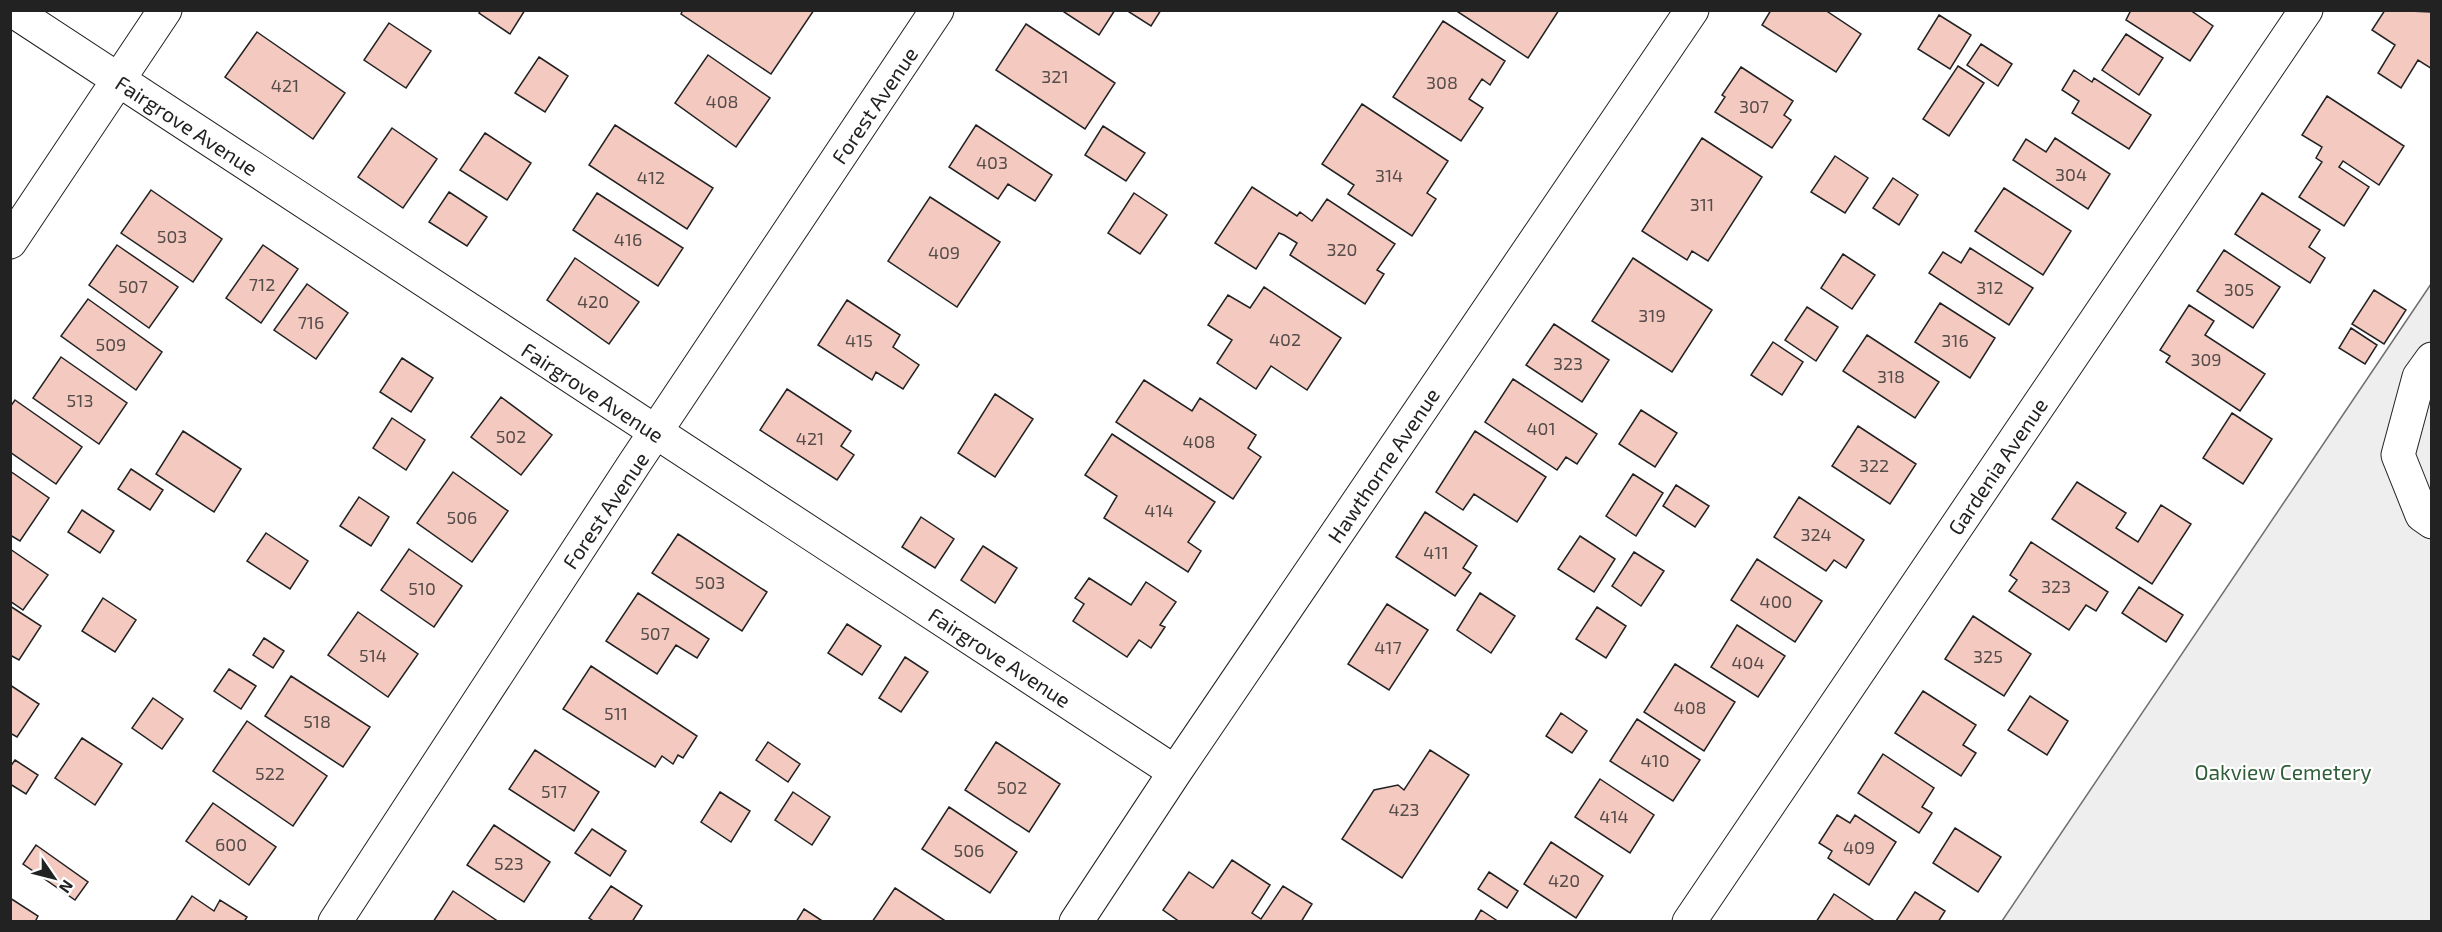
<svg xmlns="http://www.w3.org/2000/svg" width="2442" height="932" font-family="'Exo 2',sans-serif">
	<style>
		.green { fill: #eee; stroke: #6f6f6f; stroke-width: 1.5 }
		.building { fill: #f3c9c0; stroke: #222; stroke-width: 1.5 }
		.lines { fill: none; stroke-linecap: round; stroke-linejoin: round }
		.minor-casing { stroke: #222; stroke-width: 35 }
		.minor { stroke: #fff; stroke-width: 33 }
		.labels { text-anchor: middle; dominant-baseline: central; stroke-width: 4.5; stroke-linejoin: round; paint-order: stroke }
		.number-label { font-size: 18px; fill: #564c4a }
		.street-label { font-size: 21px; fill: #222; stroke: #fff }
		.park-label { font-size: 21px; fill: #2f5e38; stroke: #fff }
	</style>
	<rect width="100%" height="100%" fill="#fff"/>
	<path class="green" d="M 2431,284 L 2431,921 L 2002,921 Z"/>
	<path class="building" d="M 481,10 L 525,10 L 510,34 L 479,13 Z
		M 683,10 L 814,10 L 771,74 L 681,14 Z
		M 1065,10 L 1115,10 L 1099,35 L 1064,12 Z
		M 1126,10 L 1161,10 L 1151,26 Z
		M 1455,10 L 1559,10 L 1528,58 Z
		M 1771,10 L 1825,10 L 1861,34 L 1836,72 L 1762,25 Z
		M 2131,10 L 2190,10 L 2213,26 L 2190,61 L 2126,20 Z
		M 2385,10 L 2432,12 L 2432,69 L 2418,60 L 2401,88 L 2378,73 L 2395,45 L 2372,30 Z
		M 1939,15 L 1971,35 L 1950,69 L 1918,49 Z
		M 1443,21 L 1505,61 L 1490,85 L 1482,79 L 1469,99 L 1483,108 L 1461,141 L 1393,97 Z
		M 389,23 L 431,51 L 406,88 L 364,60 Z
		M 1026,24 L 1115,83 L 1085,129 L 996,70 Z
		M 257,32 L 345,93 L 313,139 L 225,77 Z
		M 2126,34 L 2163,58 L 2139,95 L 2102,70 Z
		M 1981,44 L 2012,64 L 1998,86 L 1967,65 Z
		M 708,55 L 770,98 L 736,147 L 675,103 Z
		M 539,57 L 568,76 L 545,112 L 515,93 Z
		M 1958,66 L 1984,83 L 1949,136 L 1923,119 Z
		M 1741,67 L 1793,101 L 1784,115 L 1791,120 L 1772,148 L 1715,112 L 1725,97 L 1722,95 Z
		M 2074,70 L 2092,82 L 2094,78 L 2151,115 L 2129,149 L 2072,113 L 2079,101 L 2062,90 Z
		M 2327,96 L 2404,146 L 2379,185 L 2343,161 L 2339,167 L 2369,187 L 2344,226 L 2299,197 L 2322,162 L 2316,158 L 2322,147 L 2302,135 Z
		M 1362,104 L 1448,161 L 1427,193 L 1436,199 L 1412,236 L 1348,194 L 1354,185 L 1322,164 Z
		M 615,125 L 713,188 L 687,229 L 589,165 Z
		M 976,125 L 1052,175 L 1035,201 L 1008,184 L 998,199 L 949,167 Z
		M 1103,126 L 1145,153 L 1126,181 L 1085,155 Z
		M 392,128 L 437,159 L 403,208 L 358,177 Z
		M 485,133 L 531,163 L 507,200 L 460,170 Z
		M 1702,138 L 1762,177 L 1708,261 L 1692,251 L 1687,260 L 1642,231 Z
		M 2055,138 L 2110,174 L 2088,209 L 2013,160 L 2026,139 L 2046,152 Z
		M 1835,156 L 1868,178 L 1845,213 L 1811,192 Z
		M 1893,178 L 1918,195 L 1899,225 L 1873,208 Z
		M 1252,187 L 1297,216 L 1300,212 L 1312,221 L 1327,199 L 1395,244 L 1377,270 L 1384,274 L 1365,304 L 1290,255 L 1297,243 L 1284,235 L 1279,233 L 1256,269 L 1215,243 Z
		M 2004,188 L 2071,231 L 2043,275 L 1975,231 Z
		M 151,190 L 222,239 L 193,282 L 121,233 Z
		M 449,192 L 487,217 L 467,246 L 429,222 Z
		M 597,193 L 683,248 L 658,286 L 573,230 Z
		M 1134,193 L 1167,215 L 1140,254 L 1108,233 Z
		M 2262,193 L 2320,230 L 2309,247 L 2325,258 L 2310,283 L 2235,234 Z
		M 930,197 L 1000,242 L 957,307 L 888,261 Z
		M 117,245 L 178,287 L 149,328 L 89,285 Z
		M 263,245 L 298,269 L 261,323 L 226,298 Z
		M 1970,248 L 2033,288 L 2009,325 L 1929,273 L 1943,252 L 1961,263 Z
		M 2224,250 L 2280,287 L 2253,328 L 2197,291 Z
		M 1843,254 L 1875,275 L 1852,309 L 1821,288 Z
		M 575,258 L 639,302 L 609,344 L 547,300 Z
		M 1633,258 L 1712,310 L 1672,372 L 1592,321 Z
		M 307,284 L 348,313 L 316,359 L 274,330 Z
		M 1264,287 L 1341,338 L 1307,390 L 1271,366 L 1256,389 L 1217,363 L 1232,340 L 1208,325 L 1228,295 L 1250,308 Z
		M 2374,290 L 2406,310 L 2384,344 L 2352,324 Z
		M 88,299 L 162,352 L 136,390 L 61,336 Z
		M 847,300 L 900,335 L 893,347 L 919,365 L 903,389 L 876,372 L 872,380 L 818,345 Z
		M 1940,303 L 1995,338 L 1970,378 L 1915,342 Z
		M 2189,305 L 2214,321 L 2205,335 L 2265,374 L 2240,411 L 2166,362 L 2170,356 L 2160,350 Z
		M 1807,307 L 1838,327 L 1816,361 L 1785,340 Z
		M 1554,324 L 1609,360 L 1582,402 L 1526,365 Z
		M 2351,328 L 2377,345 L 2365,364 L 2339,348 Z
		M 1867,335 L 1939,382 L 1915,418 L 1843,371 Z
		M 1773,342 L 1803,362 L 1782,395 L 1751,375 Z
		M 61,357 L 127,403 L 99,444 L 33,398 Z
		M 402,358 L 433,378 L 411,412 L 380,392 Z
		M 1513,379 L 1597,434 L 1577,464 L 1566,457 L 1557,470 L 1485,422 Z
		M 1144,380 L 1192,411 L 1200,398 L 1256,435 L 1248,448 L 1261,457 L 1233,499 L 1116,422 Z
		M 787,389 L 851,431 L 841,446 L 854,455 L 837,480 L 760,430 Z
		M 995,394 L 1033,419 L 995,477 L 958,453 Z
		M 501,397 L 552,435 L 521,475 L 471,437 Z
		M 15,400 L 82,447 L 56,484 L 10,452 L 10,407 Z
		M 1641,410 L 1677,433 L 1655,467 L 1619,444 Z
		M 2232,413 L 2272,439 L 2243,484 L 2203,458 Z
		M 392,418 L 425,440 L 406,470 L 373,448 Z
		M 1858,426 L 1916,464 L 1890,504 L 1832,466 Z
		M 183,431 L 241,469 L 214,512 L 156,474 Z
		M 1475,431 L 1546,477 L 1517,522 L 1474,494 L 1463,510 L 1436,492 Z
		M 1112,434 L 1215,502 L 1188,542 L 1201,551 L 1188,572 L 1104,518 L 1117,496 L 1085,475 Z
		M 131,469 L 163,490 L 150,510 L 118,489 Z
		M 10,471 L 49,498 L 20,541 L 10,535 Z
		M 453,472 L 508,511 L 472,562 L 417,523 Z
		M 1633,474 L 1663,493 L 1636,536 L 1606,516 Z
		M 2077,482 L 2126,513 L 2116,528 L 2138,542 L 2161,505 L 2191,524 L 2152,584 L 2052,519 Z
		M 1676,485 L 1709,506 L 1695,527 L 1663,506 Z
		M 359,497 L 389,517 L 371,546 L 340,526 Z
		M 1799,497 L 1864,540 L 1846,568 L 1834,560 L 1826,571 L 1774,537 Z
		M 82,510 L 114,531 L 100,553 L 68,532 Z
		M 1425,512 L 1477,546 L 1463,568 L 1471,573 L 1455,596 L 1396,557 Z
		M 921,517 L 954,539 L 935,568 L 902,547 Z
		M 266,533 L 308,561 L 290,589 L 247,561 Z
		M 678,534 L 767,592 L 742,631 L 652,573 Z
		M 1580,536 L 1615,559 L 1594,592 L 1558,569 Z
		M 2031,542 L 2108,592 L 2096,611 L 2086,605 L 2069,630 L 2009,591 L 2017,580 L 2010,575 Z
		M 983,546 L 1017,568 L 995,603 L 961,580 Z
		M 10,549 L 48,575 L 23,610 L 10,601 Z
		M 409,549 L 462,586 L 434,627 L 381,590 Z
		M 1634,552 L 1664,571 L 1641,606 L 1612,586 Z
		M 1757,559 L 1822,601 L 1795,642 L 1731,600 Z
		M 1089,578 L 1131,605 L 1146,582 L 1176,602 L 1160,625 L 1165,627 L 1151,648 L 1139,640 L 1127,657 L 1073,621 L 1084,604 L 1075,598 Z
		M 2139,587 L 2183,615 L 2166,642 L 2122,613 Z
		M 638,593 L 709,639 L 697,658 L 676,645 L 657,674 L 606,641 Z
		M 1480,593 L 1515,616 L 1491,653 L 1457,630 Z
		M 103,598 L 136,620 L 115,652 L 82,631 Z
		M 1387,604 L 1428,630 L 1389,690 L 1348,664 Z
		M 10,606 L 41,626 L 19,660 L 10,655 Z
		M 1597,607 L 1626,626 L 1606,658 L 1576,639 Z
		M 358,612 L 418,654 L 388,697 L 328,655 Z
		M 1973,616 L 2031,654 L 2004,696 L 1945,659 Z
		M 847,624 L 881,646 L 862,675 L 828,653 Z
		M 1737,625 L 1785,656 L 1758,697 L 1711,667 Z
		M 264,638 L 284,651 L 273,668 L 253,655 Z
		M 905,657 L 928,672 L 901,712 L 879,698 Z
		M 1675,664 L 1735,702 L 1704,751 L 1644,712 Z
		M 591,666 L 697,736 L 683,758 L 678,755 L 673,764 L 662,756 L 655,767 L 563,709 Z
		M 229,669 L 256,686 L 241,709 L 214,691 Z
		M 291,676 L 370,727 L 343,767 L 265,716 Z
		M 10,685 L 39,704 L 17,737 L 10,733 Z
		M 1923,691 L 1976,725 L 1963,745 L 1976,753 L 1961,776 L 1895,733 Z
		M 2030,696 L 2068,721 L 2047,755 L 2008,730 Z
		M 153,698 L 183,719 L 162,749 L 132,728 Z
		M 1561,713 L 1587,731 L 1572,753 L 1546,736 Z
		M 1637,719 L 1700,760 L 1673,801 L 1610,761 Z
		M 247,721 L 327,776 L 293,826 L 213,771 Z
		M 82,738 L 122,764 L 95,805 L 55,778 Z
		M 768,742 L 800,764 L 788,782 L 756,760 Z
		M 996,742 L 1060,784 L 1029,832 L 965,790 Z
		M 535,750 L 599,792 L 574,831 L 509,789 Z
		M 1430,750 L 1469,775 L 1402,878 L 1342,839 L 1374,790 L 1398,785 L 1404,790 Z
		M 1883,754 L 1934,788 L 1922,807 L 1932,813 L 1919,833 L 1858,793 Z
		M 15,760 L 38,775 L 26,794 L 10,784 L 10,767 Z
		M 1600,779 L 1654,815 L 1630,853 L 1575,817 Z
		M 720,792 L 750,811 L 731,842 L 701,822 Z
		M 793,792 L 830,817 L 812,845 L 775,820 Z
		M 213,803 L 276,847 L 249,885 L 186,841 Z
		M 949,807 L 1017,852 L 990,893 L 922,849 Z
		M 1837,815 L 1850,823 L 1855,815 L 1896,842 L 1869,885 L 1828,858 L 1832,851 L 1819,843 Z
		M 494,825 L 550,862 L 524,902 L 467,865 Z
		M 1955,828 L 2001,857 L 1978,892 L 1933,863 Z
		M 592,829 L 626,851 L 610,876 L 575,853 Z
		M 1551,842 L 1603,876 L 1576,918 L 1524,884 Z
		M 36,845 L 88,882 L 75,900 L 23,864 Z
		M 1232,860 L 1270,885 L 1252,913 L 1261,919 L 1283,886 L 1312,904 L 1301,922 L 1180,922 L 1163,910 L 1189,872 L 1213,888 Z
		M 1489,872 L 1518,891 L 1507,908 L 1478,889 Z
		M 611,886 L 642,906 L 632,922 L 595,922 L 589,918 Z
		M 895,888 L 947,922 L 872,922 Z
		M 453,891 L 499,922 L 433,922 Z
		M 1915,892 L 1945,911 L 1938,922 L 1896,921 Z
		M 1834,894 L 1876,922 L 1816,922 Z
		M 192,896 L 214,911 L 220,900 L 247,917 L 244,922 L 175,922 Z
		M 10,898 L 38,916 L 35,922 L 10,922 Z
		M 804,909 L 824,922 L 796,922 Z
		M 1481,910 L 1499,922 L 1474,922 Z"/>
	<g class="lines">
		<g class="minor-casing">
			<path id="minor" d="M 12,10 L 1175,772
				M 10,242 L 165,10
				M 2432,359 L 2419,377 L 2398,455 L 2422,515 L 2432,522
				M 335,922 L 634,464 L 937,10
				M 1076,922 L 1175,772 L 1692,10
				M 1689,922 L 2306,10"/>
		</g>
		<use href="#minor" class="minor"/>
	</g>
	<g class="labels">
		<g class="number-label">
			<text x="1055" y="76">321</text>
			<text x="1442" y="82">308</text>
			<text x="285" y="85">421</text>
			<text x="722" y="101">408</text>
			<text x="1754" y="106">307</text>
			<text x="992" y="162">403</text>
			<text x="2071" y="174">304</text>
			<text x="1389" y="175">314</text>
			<text x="651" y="177">412</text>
			<text x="1702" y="204">311</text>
			<text x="172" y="236">503</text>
			<text x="628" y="239">416</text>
			<text x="1342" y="249">320</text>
			<text x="944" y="252">409</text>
			<text x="262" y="284">712</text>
			<text x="133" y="286">507</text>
			<text x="1990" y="287">312</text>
			<text x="2239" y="289">305</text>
			<text x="593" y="301">420</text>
			<text x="1652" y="315">319</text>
			<text x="311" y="322">716</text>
			<text x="1285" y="339">402</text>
			<text x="859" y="340">415</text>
			<text x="1955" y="340">316</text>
			<text x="111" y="344">509</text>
			<text x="2206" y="359">309</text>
			<text x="1568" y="363">323</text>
			<text x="1891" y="376">318</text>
			<text x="80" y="400">513</text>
			<text x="1541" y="428">401</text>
			<text x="511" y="436">502</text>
			<text x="810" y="438">421</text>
			<text x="1199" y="441">408</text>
			<text x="1874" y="465">322</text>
			<text x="1159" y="510">414</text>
			<text x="462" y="517">506</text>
			<text x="1816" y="534">324</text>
			<text x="1436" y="552">411</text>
			<text x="710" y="582">503</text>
			<text x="2056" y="586">323</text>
			<text x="422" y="588">510</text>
			<text x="1776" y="601">400</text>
			<text x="655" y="633">507</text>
			<text x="1388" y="647">417</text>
			<text x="373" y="655">514</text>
			<text x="1988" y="656">325</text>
			<text x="1748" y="662">404</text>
			<text x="1690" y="707">408</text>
			<text x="616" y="713">511</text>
			<text x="317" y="721">518</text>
			<text x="1655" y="760">410</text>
			<text x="270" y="773">522</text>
			<text x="1012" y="787">502</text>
			<text x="554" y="791">517</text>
			<text x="1404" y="809">423</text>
			<text x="1614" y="816">414</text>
			<text x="231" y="844">600</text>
			<text x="1859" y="847">409</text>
			<text x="969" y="850">506</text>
			<text x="509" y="863">523</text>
			<text x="1564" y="880">420</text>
		</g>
		<g class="street-label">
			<text transform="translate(874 105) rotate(-56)">Forest Avenue</text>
			<text transform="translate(187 125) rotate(33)">Fairgrove Avenue</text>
			<text transform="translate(593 392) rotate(33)">Fairgrove Avenue</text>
			<text transform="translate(1383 465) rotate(-56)">Hawthorne Avenue</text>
			<text transform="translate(1997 466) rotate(-56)">Gardenia Avenue</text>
			<text transform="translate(605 510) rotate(-56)">Forest Avenue</text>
			<text transform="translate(1000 657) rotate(33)">Fairgrove Avenue</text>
		</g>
		<g class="park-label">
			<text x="2283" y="771">Oakview Cemetery</text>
		</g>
	</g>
	<rect width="2442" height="932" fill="none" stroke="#222222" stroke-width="24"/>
	<g transform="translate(54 878) rotate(125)" stroke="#ffffff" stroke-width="4.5" paint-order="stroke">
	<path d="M0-4.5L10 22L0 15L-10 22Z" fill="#222222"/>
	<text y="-9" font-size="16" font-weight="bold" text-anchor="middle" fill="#222222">N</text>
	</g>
</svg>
